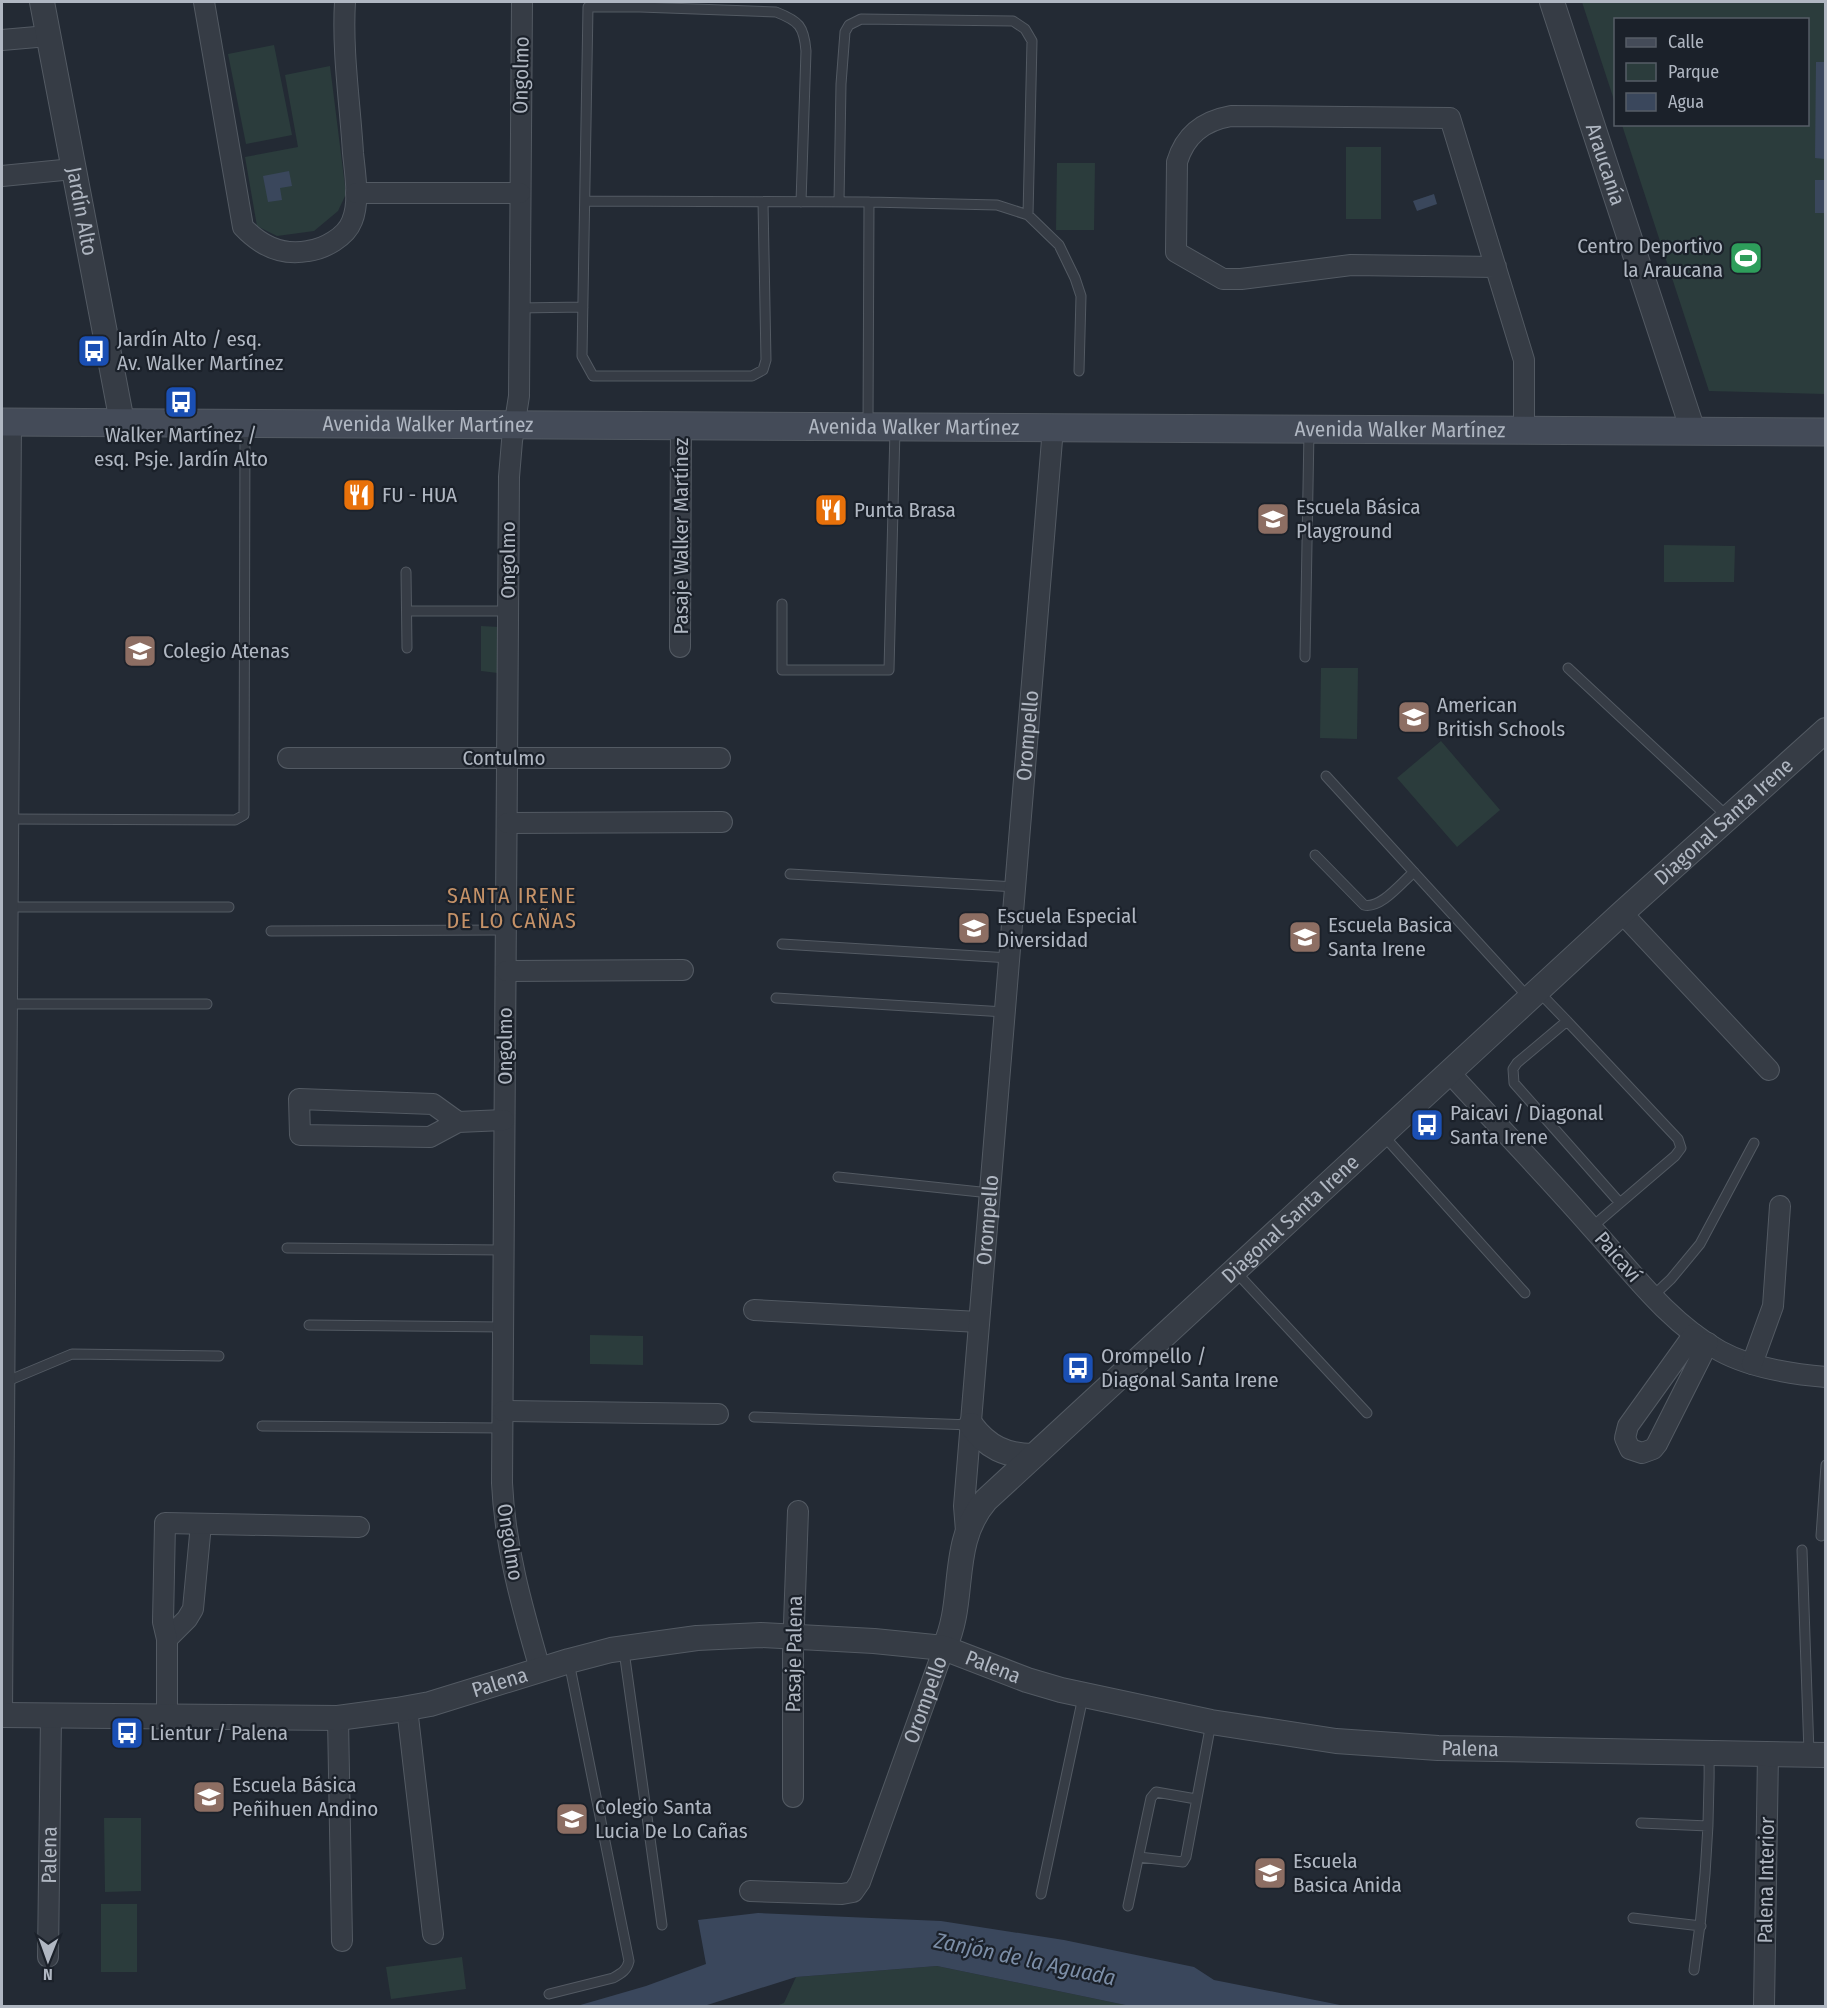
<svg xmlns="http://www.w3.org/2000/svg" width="1827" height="2008" font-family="'Fira Sans Condensed',sans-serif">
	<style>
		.green { fill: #2b3c3c }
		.water { fill: #3a475c }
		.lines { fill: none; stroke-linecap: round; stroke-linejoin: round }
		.service-casing { stroke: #535a63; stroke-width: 11 }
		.minor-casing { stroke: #535a63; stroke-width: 22 }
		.tertiary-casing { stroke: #535a63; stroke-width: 26 }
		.secondary-casing { stroke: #535a63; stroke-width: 29 }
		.service { stroke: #363c45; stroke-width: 9 }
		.minor { stroke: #363c45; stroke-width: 20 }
		.tertiary { stroke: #363c45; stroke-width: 24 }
		.secondary { stroke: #444b58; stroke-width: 27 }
		.labels { text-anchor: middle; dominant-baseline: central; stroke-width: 4.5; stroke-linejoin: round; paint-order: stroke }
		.street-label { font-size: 21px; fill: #b0b7c2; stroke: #1b212a }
		.poi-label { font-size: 21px; fill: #b0b7c2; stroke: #1b212a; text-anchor: start }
		.neighbourhood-label { font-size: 22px; letter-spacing: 1.5px; fill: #c59268; stroke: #1b212a }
		.water-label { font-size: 22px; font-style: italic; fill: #7c8ea7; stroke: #1b212a }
	</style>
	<rect width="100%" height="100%" fill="#232a34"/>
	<path class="green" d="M 1582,2 L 1825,2 L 1825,394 L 1709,391 L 1622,125 L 1808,124 L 1808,20 L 1616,20 L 1615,103 Z
		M 274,45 L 292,135 L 246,144 L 228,54 Z
		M 330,66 L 346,194 L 338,211 L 314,231 L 277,236 L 257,226 L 245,157 L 298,147 L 285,75 Z
		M 1346,147 L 1381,147 L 1381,219 L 1346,219 Z
		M 1057,163 L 1095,163 L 1094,230 L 1056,230 Z
		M 1664,545 L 1735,546 L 1734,582 L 1664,582 Z
		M 481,626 L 499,627 L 498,673 L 481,671 Z
		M 1321,668 L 1358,668 L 1357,739 L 1320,738 Z
		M 1441,741 L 1500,810 L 1457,847 L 1397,778 Z
		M 590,1335 L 643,1336 L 643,1365 L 590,1364 Z
		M 104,1818 L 141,1818 L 141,1891 L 105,1892 Z
		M 101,1904 L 137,1904 L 137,1972 L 101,1972 Z
		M 462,1957 L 466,1989 L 391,1999 L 386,1967 Z
		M 937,1966 L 1130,2006 L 776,2006 L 784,2003 L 796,1977 Z"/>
	<path class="water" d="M 1816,62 L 1825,62 L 1825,159 L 1815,158 Z
		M 289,171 L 292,186 L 280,188 L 282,200 L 268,202 L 263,176 Z
		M 1815,180 L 1825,180 L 1825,213 L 1815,213 Z
		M 1434,194 L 1437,204 L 1417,211 L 1413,201 Z
		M 758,1913 L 941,1921 L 1064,1940 L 1194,1967 L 1214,1980 L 1345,2006 L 1130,2006 L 937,1966 L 796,1977 L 704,2006 L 577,2006 L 646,1986 L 706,1964 L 698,1920 Z"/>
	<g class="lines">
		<g class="service-casing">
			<path id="service" d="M 585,201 L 869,202 L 997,205 L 1028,215 L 1059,245 L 1075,278 L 1081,296 L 1079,371
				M 763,202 L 766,360 L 763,370 L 752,376 L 593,376 L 582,356 L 588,7 L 640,7 L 776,12 C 799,21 804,26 806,51 L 801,202
				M 839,202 L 841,84 L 845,32 L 849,25 L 861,19 L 1013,21 L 1025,29 L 1032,41 L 1028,215
				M 519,308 L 583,307
				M 868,425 L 869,202
				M 406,572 L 407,648
				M 782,604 L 782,670 L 889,670 L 895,429
				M 407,611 L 508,611
				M 1305,657 L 1309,431
				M 1568,668 L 1728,817
				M 1326,776 L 1528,997
				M 8,819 L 235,820 L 244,815 L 245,426
				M 1315,855 L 1364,905 C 1381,909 1401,883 1414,872
				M 790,874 L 1016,887
				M 7,907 L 229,907
				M 271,931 L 506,930
				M 782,944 L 1010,958
				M 1538,991 L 1567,1021
				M 776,998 L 1005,1012
				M 7,1004 L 207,1004
				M 1567,1021 L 1678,1139 L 1681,1148 L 1675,1156 L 1620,1203 L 1514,1083 L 1513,1069 L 1517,1063 Z
				M 1383,1135 L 1525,1293
				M 838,1177 L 990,1193
				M 1592,1227 L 1620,1203
				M 287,1248 L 503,1250
				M 1236,1272 L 1367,1413
				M 1653,1296 L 1671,1279 L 1700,1244 L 1754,1143
				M 309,1325 L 503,1327
				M 5,1382 L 72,1354 L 219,1356
				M 754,1417 L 971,1425
				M 262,1426 L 502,1428
				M 1821,1536 L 1826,1465
				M 1802,1550 L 1809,1753
				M 624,1651 L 662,1925
				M 1641,1823 L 1708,1826
				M 1139,1857 L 1183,1862 L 1186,1857 L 1211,1723
				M 1041,1894 L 1083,1697
				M 1128,1906 L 1151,1798 L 1156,1792 L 1196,1799
				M 1633,1918 L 1701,1926
				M 1694,1970 C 1705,1897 1710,1826 1709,1753
				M 549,1994 L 613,1978 C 622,1973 627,1970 629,1961 L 569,1662"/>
		</g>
		<g class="minor-casing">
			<g id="minor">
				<path d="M 204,2 L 243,227 C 260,245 282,256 308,251 C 324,249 346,237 352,221 C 360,202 355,173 353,153 C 350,103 342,51 345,2"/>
				<path d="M 522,2 L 519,396 L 512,441 L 509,477 L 502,1483 C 505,1547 522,1607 540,1669"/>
				<path d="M 2,40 L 48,36"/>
				<path d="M 2,176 L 73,169"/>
				<path d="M 356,193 L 520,193"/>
				<path d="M 1496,267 L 1351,265 L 1241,279 L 1223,279 L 1176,252 L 1177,162 C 1185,135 1203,121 1231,116 L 1450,118 L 1524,360 L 1524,430"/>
				<path d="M 680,647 L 681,426"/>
				<path d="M 288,758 L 720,758"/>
				<path d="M 507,823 L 722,822"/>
				<path d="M 1622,913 L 1769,1070"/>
				<path d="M 506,971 L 683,970"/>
				<path d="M 1450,1073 C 1497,1125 1546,1175 1592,1228 C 1631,1271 1668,1322 1720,1351 C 1751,1368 1790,1374 1826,1377"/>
				<path d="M 458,1122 L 433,1104 L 299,1099 L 300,1135 L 430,1137 L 458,1122 L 504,1120"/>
				<path d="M 754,1310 L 979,1322"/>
				<path d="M 1694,1334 L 1628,1426 L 1625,1438 L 1630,1449 L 1642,1453 L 1653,1449 L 1657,1444 L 1708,1343"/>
				<path d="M 1752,1364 L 1773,1306 L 1780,1206"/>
				<path d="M 503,1411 L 718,1414"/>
				<path id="s1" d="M 966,1531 L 964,1506 L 1053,428"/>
				<path d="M 167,1639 L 187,1619 L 193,1609 L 201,1524"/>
				<path d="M 407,1708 L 433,1934"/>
				<path d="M 2,1715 L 11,422"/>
				<path d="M 167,1717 L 167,1639 L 163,1622 L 165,1523 L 359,1527"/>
				<path d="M 338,1718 L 342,1941"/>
				<path d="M 793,1797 L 793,1652 L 798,1511"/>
				<path id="s2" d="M 750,1891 L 842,1894 L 853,1892 L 860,1882 L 944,1648"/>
				<path id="s3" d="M 48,1957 L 51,1716"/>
				<path d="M 1764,2006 L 1768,1754"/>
			</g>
		</g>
		<g class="tertiary-casing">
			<g id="tertiary">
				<path id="s4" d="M 42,2 L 122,422"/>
				<path id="s5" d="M 1552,2 L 1693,431"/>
				<path d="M 971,1425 C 987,1447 1006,1456 1033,1456"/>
				<path id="s6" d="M 944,1648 C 967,1600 948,1544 986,1500 L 1622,913 L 1826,730"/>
				<path id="s7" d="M 2,1715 L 338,1718 L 397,1710 L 430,1704 L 569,1661 L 611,1650 L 697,1638 L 761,1635 L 874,1641 L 944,1648 L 1027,1680 L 1061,1690 L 1211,1722 L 1336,1741 L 1438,1748 L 1826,1755"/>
			</g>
		</g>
		<g class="secondary-casing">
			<g id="secondary">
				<path id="s8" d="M 2,422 L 1826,432"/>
			</g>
		</g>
		<use href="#service" class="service"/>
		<use href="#minor" class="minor"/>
		<use href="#tertiary" class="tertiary"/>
		<use href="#secondary" class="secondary"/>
	</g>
	<defs>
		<g id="stadium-square" transform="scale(1.725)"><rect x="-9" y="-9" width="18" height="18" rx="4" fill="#2e9e5b" stroke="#1b212a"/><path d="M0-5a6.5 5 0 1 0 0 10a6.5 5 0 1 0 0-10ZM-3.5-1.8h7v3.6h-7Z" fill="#fff"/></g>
		<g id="bus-square" transform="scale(1.725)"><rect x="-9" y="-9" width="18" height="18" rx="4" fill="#1a4fb4" stroke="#1b212a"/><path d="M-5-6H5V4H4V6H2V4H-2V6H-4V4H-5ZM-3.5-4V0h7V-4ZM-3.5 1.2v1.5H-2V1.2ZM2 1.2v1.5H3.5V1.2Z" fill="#fff"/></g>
		<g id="restaurant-square" transform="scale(1.725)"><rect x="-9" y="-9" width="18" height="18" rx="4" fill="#e8710a" stroke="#1b212a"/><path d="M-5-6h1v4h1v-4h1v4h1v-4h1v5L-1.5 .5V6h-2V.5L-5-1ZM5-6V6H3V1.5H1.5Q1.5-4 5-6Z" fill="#fff"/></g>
		<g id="school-square" transform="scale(1.725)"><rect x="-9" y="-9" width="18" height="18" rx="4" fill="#8d6e63" stroke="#1b212a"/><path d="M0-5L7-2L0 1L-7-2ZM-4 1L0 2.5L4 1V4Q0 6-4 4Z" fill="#fff"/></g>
	</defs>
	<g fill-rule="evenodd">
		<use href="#stadium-square" x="1746" y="258"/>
		<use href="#bus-square" x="94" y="351"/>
		<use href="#bus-square" x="181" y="402"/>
		<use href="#restaurant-square" x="359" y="495"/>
		<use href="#restaurant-square" x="831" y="510"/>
		<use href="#school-square" x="1273" y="519"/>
		<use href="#school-square" x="140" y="651"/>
		<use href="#school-square" x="1414" y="717"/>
		<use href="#school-square" x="974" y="928"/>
		<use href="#school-square" x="1305" y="937"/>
		<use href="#bus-square" x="1427" y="1125"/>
		<use href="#bus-square" x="1078" y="1368"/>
		<use href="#bus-square" x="127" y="1733"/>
		<use href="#school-square" x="209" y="1797"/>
		<use href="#school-square" x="572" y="1819"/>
		<use href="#school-square" x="1270" y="1873"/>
	</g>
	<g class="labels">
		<g class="street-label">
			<text transform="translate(521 75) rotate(-89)">Ongolmo</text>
			<text stroke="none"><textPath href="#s5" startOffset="171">Araucanía</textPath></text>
			<text stroke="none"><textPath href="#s4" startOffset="213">Jardín Alto</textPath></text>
			<text stroke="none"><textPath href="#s8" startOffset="426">Avenida Walker Martínez</textPath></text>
			<text stroke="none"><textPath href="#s8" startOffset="912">Avenida Walker Martínez</textPath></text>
			<text stroke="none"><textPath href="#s8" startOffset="1398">Avenida Walker Martínez</textPath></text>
			<text transform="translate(681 536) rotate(-90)">Pasaje Walker Martínez</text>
			<text transform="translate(508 560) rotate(-90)">Ongolmo</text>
			<text stroke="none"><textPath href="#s1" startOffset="798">Orompello</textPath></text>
			<text x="504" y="758">Contulmo</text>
			<text stroke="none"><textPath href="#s6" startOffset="1158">Diagonal Santa Irene</textPath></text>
			<text transform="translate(505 1046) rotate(-90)">Ongolmo</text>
			<text stroke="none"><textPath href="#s6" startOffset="570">Diagonal Santa Irene</textPath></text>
			<text stroke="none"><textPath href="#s1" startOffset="312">Orompello</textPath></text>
			<text transform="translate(1618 1257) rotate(49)">Paicaví</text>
			<text transform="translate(510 1542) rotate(81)">Ongolmo</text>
			<text transform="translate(794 1654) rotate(-89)">Pasaje Palena</text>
			<text stroke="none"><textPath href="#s7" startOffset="1005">Palena</textPath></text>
			<text stroke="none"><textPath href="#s7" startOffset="502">Palena</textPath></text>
			<text stroke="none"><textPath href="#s2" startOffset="309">Orompello</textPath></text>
			<text stroke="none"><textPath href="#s7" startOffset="1491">Palena</textPath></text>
			<text stroke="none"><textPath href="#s3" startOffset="102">Palena</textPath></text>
			<text transform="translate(1766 1880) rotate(-89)">Palena Interior</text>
		</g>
		<g class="poi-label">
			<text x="1723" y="246" text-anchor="end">Centro Deportivo<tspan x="1723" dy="24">la Araucana</tspan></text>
			<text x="117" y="339">Jardín Alto / esq.<tspan x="117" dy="24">Av. Walker Martínez</tspan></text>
			<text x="181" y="435" text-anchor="middle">Walker Martínez /<tspan x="181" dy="24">esq. Psje. Jardín Alto</tspan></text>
			<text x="382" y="495">FU - HUA</text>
			<text x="1296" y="507">Escuela Básica<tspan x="1296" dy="24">Playground</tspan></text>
			<text x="854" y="510">Punta Brasa</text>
			<text x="163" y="651">Colegio Atenas</text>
			<text x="1437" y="705">American<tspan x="1437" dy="24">British Schools</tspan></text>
			<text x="997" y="916">Escuela Especial<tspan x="997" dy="24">Diversidad</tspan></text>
			<text x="1328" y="925">Escuela Basica<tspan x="1328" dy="24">Santa Irene</tspan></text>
			<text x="1450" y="1113">Paicavi / Diagonal<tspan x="1450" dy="24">Santa Irene</tspan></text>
			<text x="1101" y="1356">Orompello /<tspan x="1101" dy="24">Diagonal Santa Irene</tspan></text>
			<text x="150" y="1733">Lientur / Palena</text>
			<text x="232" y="1785">Escuela Básica<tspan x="232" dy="24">Peñihuen Andino</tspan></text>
			<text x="595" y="1807">Colegio Santa<tspan x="595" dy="24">Lucia De Lo Cañas</tspan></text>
			<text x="1293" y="1861">Escuela<tspan x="1293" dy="24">Basica Anida</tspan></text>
		</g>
		<g class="neighbourhood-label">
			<text x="512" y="895">SANTA IRENE<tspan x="512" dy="25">DE LO CAÑAS</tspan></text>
		</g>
		<g class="water-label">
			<text transform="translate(1025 1959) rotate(12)">Zanjón de la Aguada</text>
		</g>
	</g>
	<rect width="1827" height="2008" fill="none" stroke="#b0b7c2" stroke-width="6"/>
	<rect x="1614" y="18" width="195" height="108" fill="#1b212a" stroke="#575d67" stroke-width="1.5"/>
	<rect x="1626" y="38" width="30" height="9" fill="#444b58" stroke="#575d67" stroke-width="1.5"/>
	<text x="1668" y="48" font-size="18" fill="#b0b7c2">Calle</text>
	<rect x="1626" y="63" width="30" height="18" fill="#2b3c3c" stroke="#575d67" stroke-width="1.5"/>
	<text x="1668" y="78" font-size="18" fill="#b0b7c2">Parque</text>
	<rect x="1626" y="93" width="30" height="18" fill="#3a475c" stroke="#575d67" stroke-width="1.5"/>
	<text x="1668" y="108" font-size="18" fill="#b0b7c2">Agua</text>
	<g transform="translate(48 1960) rotate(181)" stroke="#1b212a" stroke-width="4.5" paint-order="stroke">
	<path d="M0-4.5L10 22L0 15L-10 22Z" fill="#b0b7c2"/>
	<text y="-9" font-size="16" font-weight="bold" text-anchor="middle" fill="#b0b7c2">N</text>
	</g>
</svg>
